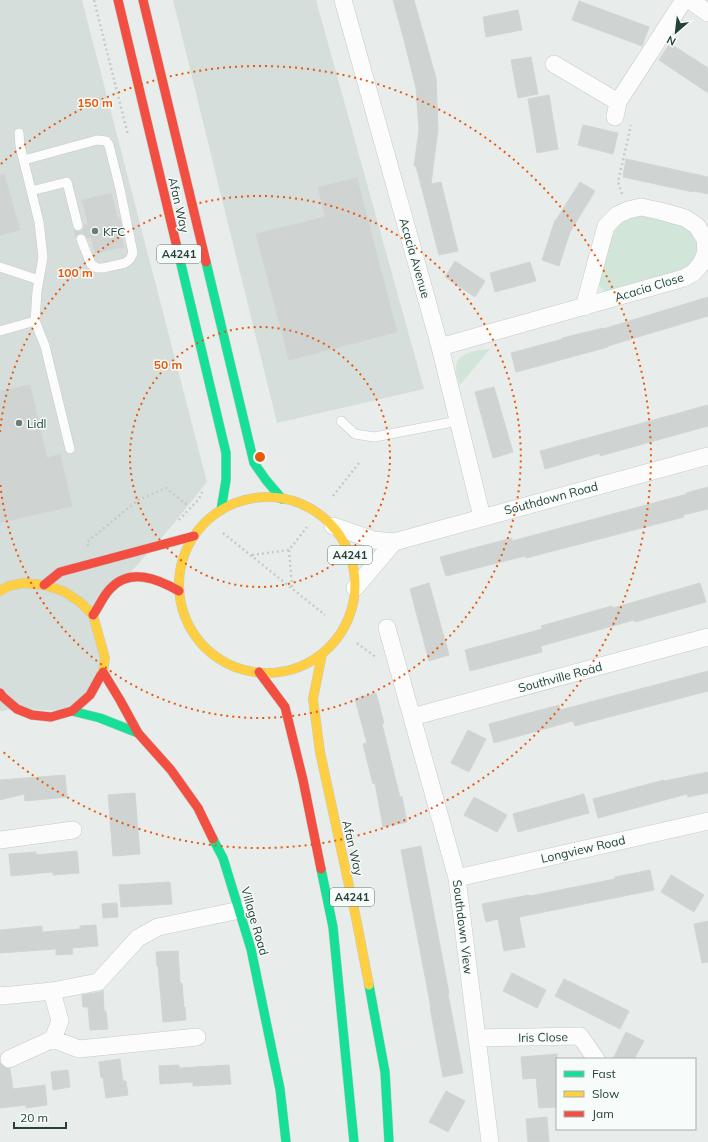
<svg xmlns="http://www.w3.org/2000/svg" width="708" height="1142" font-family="Mulish,sans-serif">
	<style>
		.built { fill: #d6dedb }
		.green { fill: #d1e6d8 }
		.building { fill: #cfd4d2; stroke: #d1d6d4 }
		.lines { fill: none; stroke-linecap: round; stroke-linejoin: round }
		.lane-casing { stroke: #c5cac8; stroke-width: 10 }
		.street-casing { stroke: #c5cac8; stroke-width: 18 }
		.fast-casing { stroke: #c3cbc8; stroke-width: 10 }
		.slow-casing { stroke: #c3cbc8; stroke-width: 10 }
		.jam-casing { stroke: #c3cbc8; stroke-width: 10 }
		.path { stroke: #c3ccca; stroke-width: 2.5; stroke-dasharray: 2 3; stroke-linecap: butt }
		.lane { stroke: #fcfcfc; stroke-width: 9 }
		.street { stroke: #fcfcfc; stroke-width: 17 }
		.fast { stroke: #16e098; stroke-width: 9 }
		.slow { stroke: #ffcf43; stroke-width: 9 }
		.jam { stroke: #f24e42; stroke-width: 9 }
		.ring { fill: none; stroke: #e8590c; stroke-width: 2; stroke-dasharray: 2 4 }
		.poi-dot { fill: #697e78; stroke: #f7fbf9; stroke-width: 1.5 }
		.labels { text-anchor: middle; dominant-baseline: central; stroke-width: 3; stroke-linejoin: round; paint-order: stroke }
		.shield { fill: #f7fbf9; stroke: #637a73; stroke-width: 1 }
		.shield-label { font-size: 11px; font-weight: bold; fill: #24423a }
		.street-label { font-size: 12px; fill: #24423a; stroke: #f7fbf9 }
		.poi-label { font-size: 12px; fill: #24423a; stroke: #f7fbf9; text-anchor: start }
		.centre { fill: #e8590c; stroke: #f7fbf9; stroke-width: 2 }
		.ring-label { font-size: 12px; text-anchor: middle; font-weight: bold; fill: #e8590c; stroke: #f7fbf9; stroke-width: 3; stroke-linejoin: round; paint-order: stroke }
	</style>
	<rect width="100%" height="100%" fill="#e8edeb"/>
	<path class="built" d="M 0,0 L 82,0 L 207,482 L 170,528 L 93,615 L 103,672 L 72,711 L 17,709 L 0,711 Z
		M 173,0 L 316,0 L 424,389 L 277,423 Z"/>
	<path class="green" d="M 640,214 L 684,223 L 694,233 L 698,243 L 698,255 L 690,270 L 609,293 C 600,288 599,288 598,277 C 603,264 611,231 621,223 C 626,219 634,216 640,214 Z
		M 490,349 L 460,385 C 458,380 456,374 456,369 C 455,352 478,350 490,349 Z"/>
	<path class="building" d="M 393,0 L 414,0 L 436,78 L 438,129 L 431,184 L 441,182 L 458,251 L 439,255 L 416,166 L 414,166 L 419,130 L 416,88 L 404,40 Z
		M 579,1 L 649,27 L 642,46 L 572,20 Z
		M 518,10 L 522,30 L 486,37 L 483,17 Z
		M 668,46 L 674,46 L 708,68 L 708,93 L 659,60 Z
		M 531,57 L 538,94 L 518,98 L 511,60 Z
		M 549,95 L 558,149 L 537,153 L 528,99 Z
		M 583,125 L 618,133 L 613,154 L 578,145 Z
		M 626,159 L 708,177 L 708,194 L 694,191 L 693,192 L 623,177 Z
		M 4,174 L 20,230 L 0,235 L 0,175 Z
		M 357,178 L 397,332 L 289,360 L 256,234 L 325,217 L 318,187 Z
		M 580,182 L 595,191 L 570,232 L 559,266 L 542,260 L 555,220 L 556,220 Z
		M 111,193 L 118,219 L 120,219 L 122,229 L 120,230 L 124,247 L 95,253 L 91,237 L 87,238 L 85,235 L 81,233 L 78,234 L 76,236 L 74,231 L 80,232 L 84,228 L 84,225 L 88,224 L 82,200 Z
		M 455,261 L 485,281 L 475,297 L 445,277 Z
		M 530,262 L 536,281 L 495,292 L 490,273 Z
		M 708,297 L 708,316 L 608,346 L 608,347 L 516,372 L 511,353 L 563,339 L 562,338 L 603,328 L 603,329 Z
		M 30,385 L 47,458 L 60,454 L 72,506 L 0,523 L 0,391 Z
		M 494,387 L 513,452 L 493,458 L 475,392 Z
		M 708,405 L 708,426 L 600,456 L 600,453 L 545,469 L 540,451 Z
		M 708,487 L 708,509 L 683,515 L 684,517 L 526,558 L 525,556 L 446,576 L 440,557 L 512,538 L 512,541 L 687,494 L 686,493 Z
		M 429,583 L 449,655 L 429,661 L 410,589 Z
		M 700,583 L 706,602 L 635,622 L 634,620 L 541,646 L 542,652 L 470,671 L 465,650 L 542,629 L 541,626 L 612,606 L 613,608 Z
		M 708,671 L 708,691 L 575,726 L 573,721 L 494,743 L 489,724 L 559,705 L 560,710 Z
		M 376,693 L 384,723 L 382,724 L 400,797 L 402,797 L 407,822 L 383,827 L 375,783 L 373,784 L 363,744 L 367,743 L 355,699 Z
		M 468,730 L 486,739 L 469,772 L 451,763 Z
		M 708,772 L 708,793 L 688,797 L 687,794 L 598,818 L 593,799 L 664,780 L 664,781 Z
		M 65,775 L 67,797 L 25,801 L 24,794 L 0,800 L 0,780 Z
		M 135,793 L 140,854 L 113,856 L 108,795 Z
		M 584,794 L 589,813 L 518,832 L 513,814 Z
		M 474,797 L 507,815 L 497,832 L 464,815 Z
		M 421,846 L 449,993 L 448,994 L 463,1073 L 443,1077 L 430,1008 L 431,1008 L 401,850 Z
		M 77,851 L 79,873 L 53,875 L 53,872 L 11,876 L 9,854 L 36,852 L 36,855 Z
		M 650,870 L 654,890 L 519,917 L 525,947 L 504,951 L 498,919 L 486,922 L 482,904 L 529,895 L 530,896 L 615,879 L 615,877 Z
		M 671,875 L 704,895 L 694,912 L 661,892 Z
		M 170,882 L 172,904 L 121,907 L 119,885 Z
		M 117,903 L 118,917 L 103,918 L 102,904 Z
		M 708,921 L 708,962 L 702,963 L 694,924 Z
		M 96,925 L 98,946 L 72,948 L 73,954 L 56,955 L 56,949 L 0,953 L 0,930 L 42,926 L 42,932 L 80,929 L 80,926 Z
		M 178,951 L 180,983 L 182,983 L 184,1007 L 185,1007 L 186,1020 L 163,1022 L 158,966 L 157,966 L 156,952 Z
		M 512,973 L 546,990 L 537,1008 L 503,991 Z
		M 564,979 L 629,1011 L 620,1029 L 555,996 Z
		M 103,990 L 104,1011 L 106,1011 L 108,1029 L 90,1030 L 88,1007 L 83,1007 L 82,995 L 100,992 Z
		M 626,1032 L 644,1041 L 634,1059 L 613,1059 Z
		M 557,1054 L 557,1107 L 539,1108 L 536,1078 L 523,1079 L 521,1057 Z
		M 120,1059 L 123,1081 L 126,1081 L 128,1095 L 106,1098 L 103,1077 L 101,1078 L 99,1062 Z
		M 0,1063 L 4,1067 L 10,1069 L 13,1089 L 45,1085 L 47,1105 L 26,1108 L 26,1105 L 0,1108 Z
		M 179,1065 L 179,1068 L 229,1065 L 231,1084 L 193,1086 L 193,1082 L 160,1084 L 159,1066 Z
		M 68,1070 L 70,1087 L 53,1090 L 51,1072 Z
		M 446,1091 L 465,1101 L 448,1132 L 429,1122 Z
		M 547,1117 L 549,1142 L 528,1142 L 526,1119 Z"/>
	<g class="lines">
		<g class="lane-casing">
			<path id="lane" d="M 19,133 L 20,146 L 39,222 L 43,257 L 37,291 L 35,321 L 45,346 L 70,449
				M 24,160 L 97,140 L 106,141 L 109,145 L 120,189 L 133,253 L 130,259 L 125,263 L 103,268 L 97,268 L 91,264 L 81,239
				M 31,191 L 67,182 L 78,226
				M 0,267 L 39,280
				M 0,331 L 35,321
				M 341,421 L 355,434 L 374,437 L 458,421"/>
		</g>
		<g class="street-casing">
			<path id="street" d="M 343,0 L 440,347 L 482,517
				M 690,0 L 708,13
				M 554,64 L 618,102
				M 615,117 L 618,102 L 684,0
				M 440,347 L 684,278 L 693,273 L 701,264 L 706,252 L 705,239 L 697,226 L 685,218 L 660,211 L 641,207 L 628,210 L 617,215 L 606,226 L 584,307
				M 333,526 L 374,540 L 394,542 L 708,456
				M 355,588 L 394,542
				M 387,628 L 457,878 L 490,1142
				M 412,717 L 708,637
				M 0,840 L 73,830
				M 457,878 L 708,821
				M 0,995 L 2,996 L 52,991 L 98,982 L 138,938 L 158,927 L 240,910
				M 477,1038 L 580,1036 L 596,1059
				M 53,1039 L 79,1049 L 197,1037
				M 9,1059 L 53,1039 L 60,1021 L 52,991"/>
		</g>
		<g class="fast-casing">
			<path id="fast" d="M 180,260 L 226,453 L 226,480 L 221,510
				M 206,262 L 254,463 L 266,480 L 282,499
				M 72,711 L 100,718 L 138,733
				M 213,839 L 223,858 L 251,949 L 280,1089 L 286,1142
				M 321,869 L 333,927 L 354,1142
				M 369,985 L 385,1072 L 389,1142"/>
		</g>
		<g class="slow-casing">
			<path id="slow" d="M179 585a88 88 0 1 1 176 0a88 88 0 1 1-176 0Z
				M 0,591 L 9,586 L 23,583 L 44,585 L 63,591 L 80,602 L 93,615 L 105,658 L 103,672 L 101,675
				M 322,654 L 313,699 L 320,752 L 356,918 L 369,985"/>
		</g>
		<g class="jam-casing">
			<path id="jam" d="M 118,0 L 180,260
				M 143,0 L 206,262
				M 44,585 L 60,572 L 194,536
				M 93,615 C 99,607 103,596 110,589 C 130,567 158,579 179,591
				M 103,672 L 120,700 L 138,733 L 171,770 L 198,808 L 213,839
				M 259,672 L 285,707 L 303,780 L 321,869
				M 0,693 L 3,697 L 17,709 L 32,715 L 51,717 L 72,711 L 90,695 L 101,675"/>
		</g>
		<path class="path" d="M 94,0 L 128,135
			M 622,194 L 618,182 L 631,125
			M 333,496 L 359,463
			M 179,520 L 199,499 L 203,490
			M 223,533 L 325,615
			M 88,546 L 87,542 L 138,500 L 166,488 L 187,505
			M 289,550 L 292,587
			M 252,555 L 289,550 L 307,527
			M 357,643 L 377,658"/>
		<use href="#lane" class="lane"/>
		<use href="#street" class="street"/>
		<use href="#fast" class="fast"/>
		<use href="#slow" class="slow"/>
		<use href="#jam" class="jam"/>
	</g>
	<g class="ring">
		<circle cx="260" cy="457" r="130"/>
		<path d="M0 432A261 261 0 1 1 0 482"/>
		<path d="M1 164A391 391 0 1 1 1 750"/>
	</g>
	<g class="poi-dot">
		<circle cx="95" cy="231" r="4"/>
		<circle cx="19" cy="423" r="4"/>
	</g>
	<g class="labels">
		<g class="shield">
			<rect x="157" y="245" width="44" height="18" rx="3"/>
			<rect x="328" y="546" width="44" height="18" rx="3"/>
			<rect x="330" y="888" width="44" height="18" rx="3"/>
		</g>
		<g class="shield-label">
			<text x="179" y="254">A4241</text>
			<text x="350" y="555">A4241</text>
			<text x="352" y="897">A4241</text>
		</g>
		<g class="street-label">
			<text transform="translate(179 205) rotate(77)">Afan Way</text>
			<text transform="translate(415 258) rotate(74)">Acacia Avenue</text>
			<text transform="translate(649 287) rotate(-17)">Acacia Close</text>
			<text transform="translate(551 498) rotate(-15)">Southdown Road</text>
			<text transform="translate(560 677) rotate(-15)">Southville Road</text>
			<text transform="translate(353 848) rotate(77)">Afan Way</text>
			<text transform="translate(583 849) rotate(-13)">Longview Road</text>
			<text transform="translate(255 921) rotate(74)">Village Road</text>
			<text transform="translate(463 927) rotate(83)">Southdown View</text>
			<text transform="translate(543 1037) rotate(-1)">Iris Close</text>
		</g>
		<g class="poi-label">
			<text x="103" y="231">KFC</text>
			<text x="27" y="423">Lidl</text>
		</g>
	</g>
	<circle cx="260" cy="457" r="6" class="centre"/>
	<g class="ring-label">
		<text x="95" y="107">150 m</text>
		<text x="75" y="277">100 m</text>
		<text x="168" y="369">50 m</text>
	</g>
	<rect x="556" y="1058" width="140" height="72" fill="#f7fbf9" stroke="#a3b1ad"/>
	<rect x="564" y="1071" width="20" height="6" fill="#16e098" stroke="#a3b1ad"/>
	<text x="592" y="1078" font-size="12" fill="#24423a">Fast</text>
	<rect x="564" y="1091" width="20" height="6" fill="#ffcf43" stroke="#a3b1ad"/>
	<text x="592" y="1098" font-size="12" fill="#24423a">Slow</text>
	<rect x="564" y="1111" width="20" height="6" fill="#f24e42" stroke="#a3b1ad"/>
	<text x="592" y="1118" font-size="12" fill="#24423a">Jam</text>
	<g transform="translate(676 32) rotate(208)" stroke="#f7fbf9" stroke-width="3" paint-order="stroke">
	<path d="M0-3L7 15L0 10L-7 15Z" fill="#24423a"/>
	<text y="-6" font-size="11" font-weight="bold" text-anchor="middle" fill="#24423a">N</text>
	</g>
	<path d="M14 1122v6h52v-6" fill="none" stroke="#24423a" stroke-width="2"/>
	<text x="20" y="1122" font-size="12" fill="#24423a" stroke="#f7fbf9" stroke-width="3" paint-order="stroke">20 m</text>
</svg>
